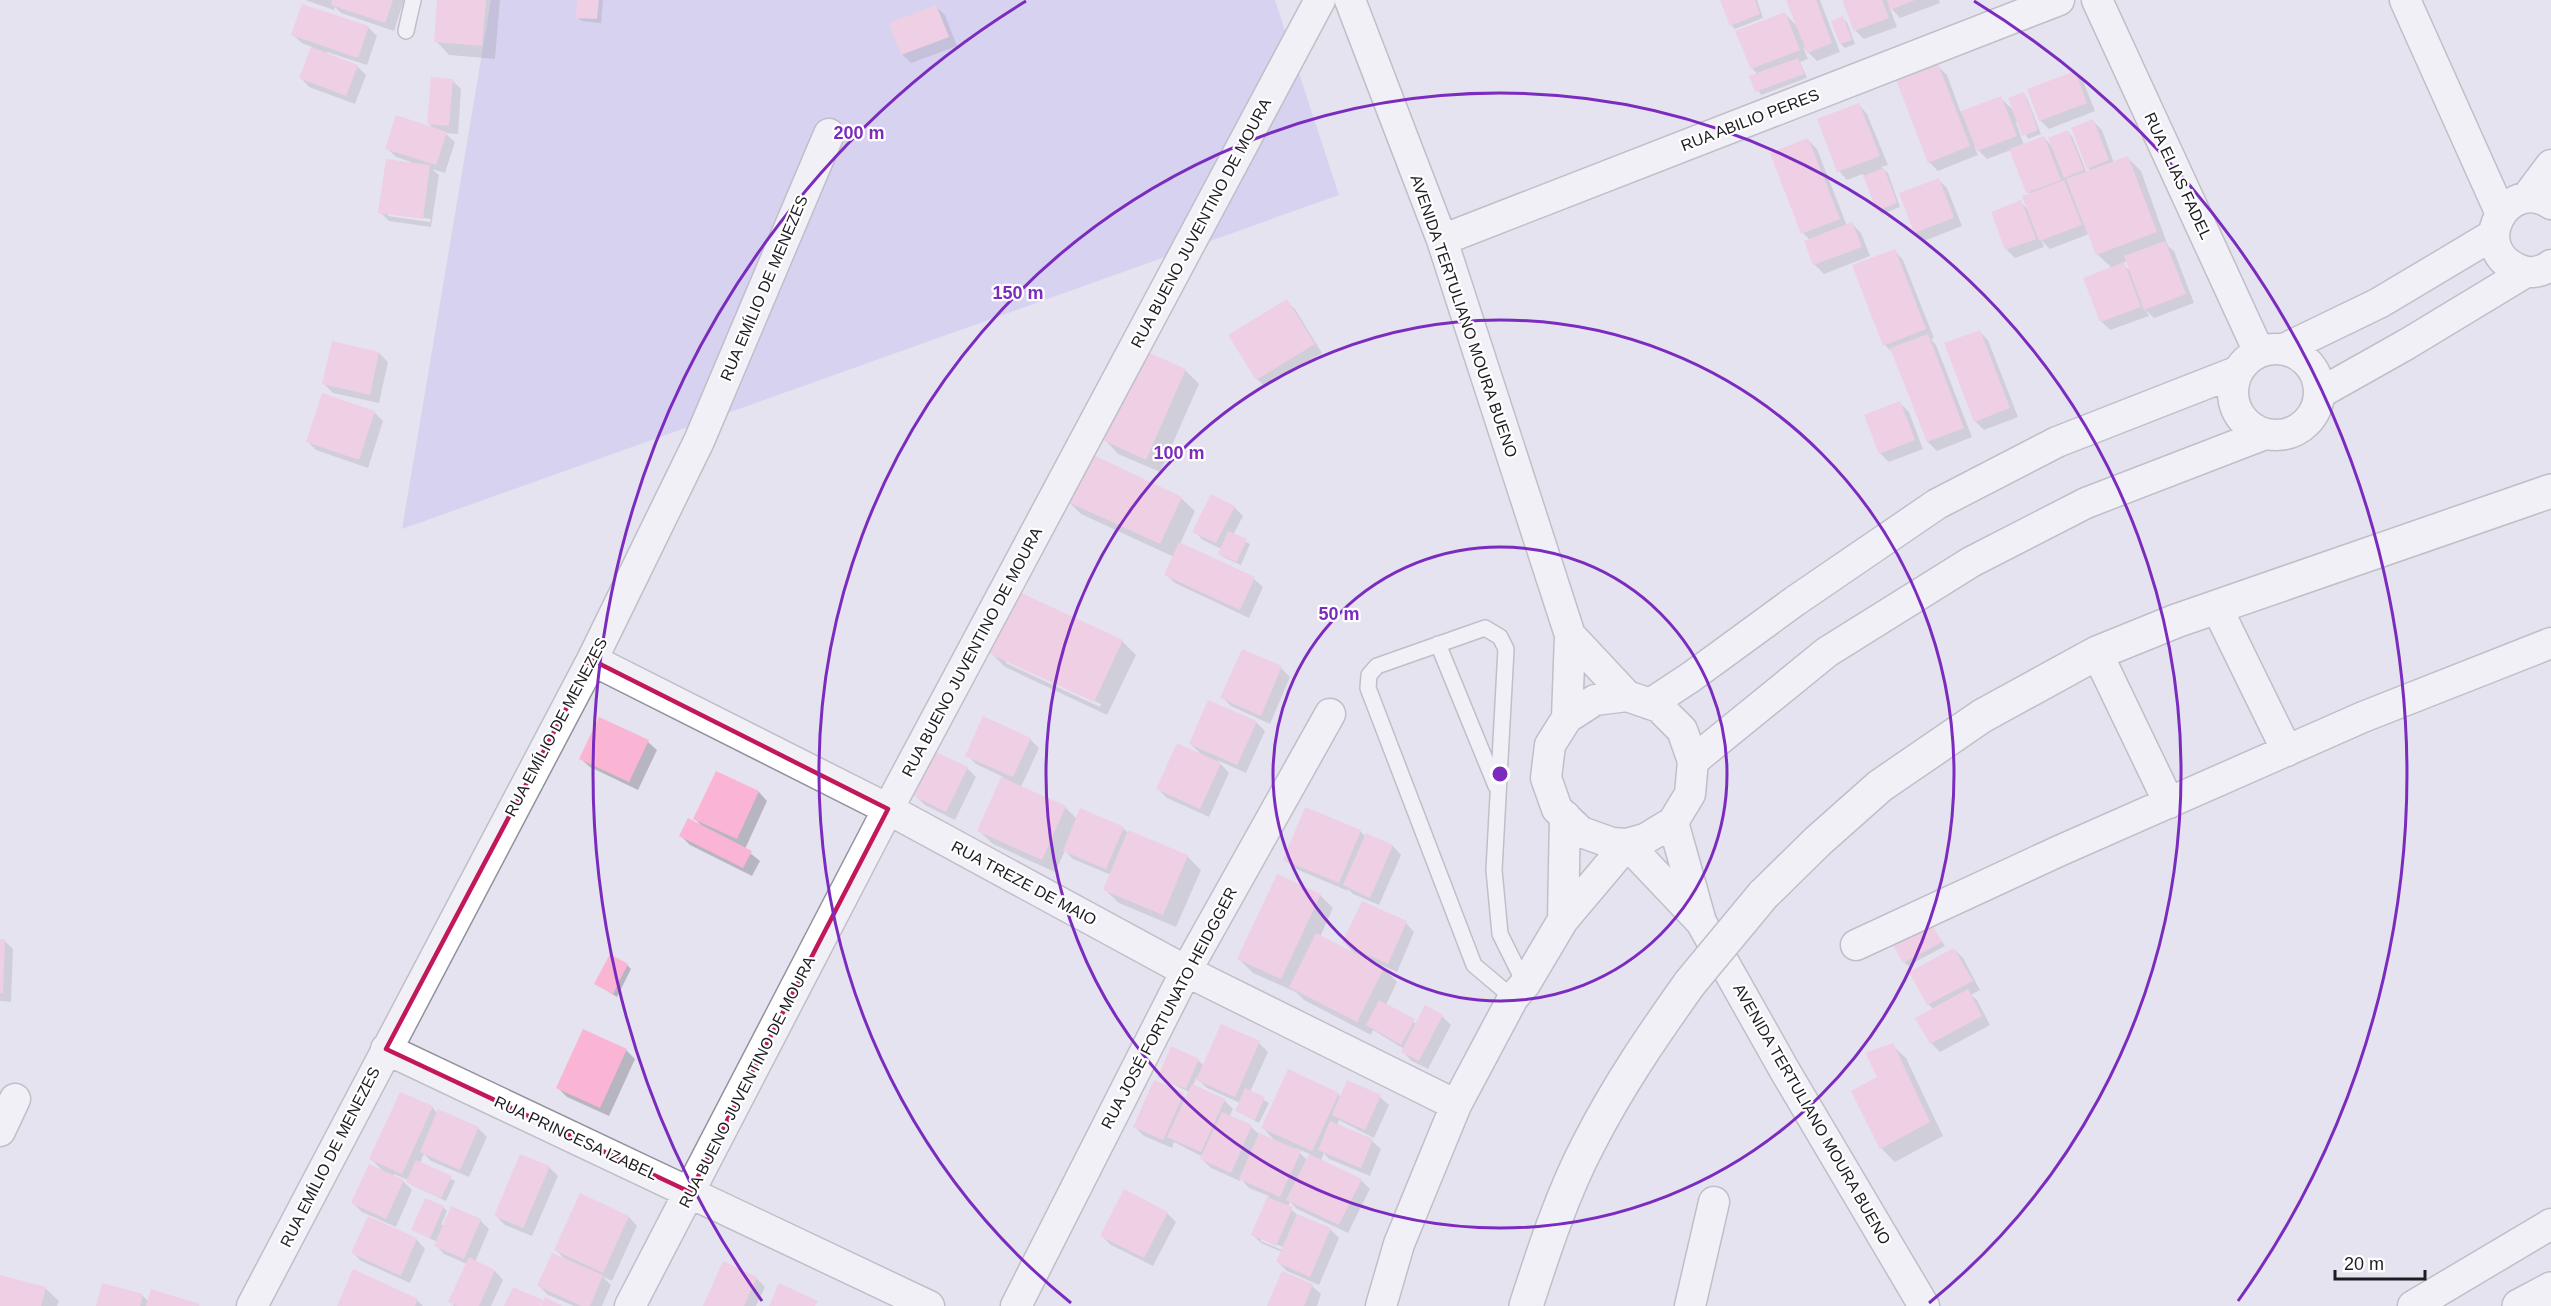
<svg xmlns="http://www.w3.org/2000/svg" width="2551" height="1306" font-family="Helvetica,sans-serif">
	<style>
		.green { fill: #c5bdf1 }
		.shadow { fill: #0003; fill-rule: evenodd }
		.building { fill: #fbb5d4 }
		.lines { fill: none; stroke-linecap: round; stroke-linejoin: round }
		.service-casing { stroke: #92919c; stroke-width: 18 }
		.minor-casing { stroke: #92919c; stroke-width: 33 }
		.tertiary-casing { stroke: #92919c; stroke-width: 36 }
		.trunk-casing { stroke: #92919c; stroke-width: 36 }
		.service { stroke: #fff; stroke-width: 15 }
		.minor { stroke: #fff; stroke-width: 30 }
		.tertiary { stroke: #fff; stroke-width: 33 }
		.trunk { stroke: #fff; stroke-width: 33 }
		.trunk-bridge-casing { stroke: #92919c; stroke-width: 36; stroke-linecap: butt }
		.trunk-bridge { stroke: #fff; stroke-width: 33 }
		.marked { fill: none; stroke: #c2185b; stroke-width: 4.5; stroke-linejoin: round }
		.ring { fill: none; stroke: #7b2cbf; stroke-width: 3 }
		.labels { text-anchor: middle; dominant-baseline: central; stroke-width: 4.5; stroke-linejoin: round; paint-order: stroke }
		.street-label { font-size: 16px; fill: #1d1c21; stroke: #fff }
		.centre { fill: #7b2cbf; stroke: #fff; stroke-width: 3 }
		.ring-label { font-size: 18px; text-anchor: middle; font-weight: bold; fill: #7b2cbf; stroke: #fff; stroke-width: 4.5; stroke-linejoin: round; paint-order: stroke }
	</style>
	<rect width="100%" height="100%" fill="#e5e3ef"/>
	<path class="green" d="M 491,0 L 1275,0 L 1339,195 L 402,529 Z"/>
	<path class="shadow" d="M 305,0 L 404,0 L 394,31 L 341,13 L 335,7 L 334,10 Z
		M 439,0 L 500,0 L 495,59 L 449,55 L 436,41 Z
		M 579,0 L 603,0 L 601,23 L 582,21 L 577,17 Z
		M 1721,0 L 1757,0 L 1763,18 L 1735,29 L 1731,25 Z
		M 1788,0 L 1820,0 L 1840,52 L 1817,61 L 1803,47 L 1808,59 L 1800,62 L 1807,78 L 1761,95 L 1751,77 L 1758,75 L 1752,68 L 1785,14 L 1799,28 Z
		M 1844,0 L 1939,0 L 1940,3 L 1900,18 L 1889,6 L 1897,27 L 1864,39 L 1855,30 Z
		M 936,7 L 945,15 L 957,46 L 911,63 L 902,54 Z
		M 1843,18 L 1847,22 L 1855,44 L 1845,48 L 1841,44 Z
		M 368,27 L 377,36 L 367,65 L 327,52 L 326,54 L 357,66 L 366,75 L 355,104 L 309,87 L 301,78 L 312,47 L 302,43 L 293,35 Z
		M 1938,66 L 1947,75 L 1961,113 L 2001,98 L 2015,112 L 2023,94 L 2027,98 L 2041,134 L 2028,139 L 2019,122 L 2016,123 L 2024,145 L 2044,138 L 2053,147 L 2068,132 L 2072,136 L 2087,173 L 2091,171 L 2088,168 L 2093,121 L 2102,130 L 2114,163 L 2128,158 L 2141,171 L 2168,246 L 2174,251 L 2194,303 L 2154,318 L 2146,310 L 2149,316 L 2110,330 L 2101,321 L 2112,268 L 2097,254 L 2089,234 L 2050,249 L 2041,240 L 2044,247 L 2015,258 L 2006,249 L 2021,202 L 2029,211 L 2030,195 L 2011,150 L 1987,159 L 1974,146 L 1978,155 L 1938,171 L 1929,162 ZM 2127,261 L 2132,273 L 2122,263 Z
		M 2074,72 L 2083,81 L 2095,111 L 2049,129 L 2040,120 Z
		M 452,80 L 461,89 L 458,134 L 445,133 L 455,142 L 445,173 L 432,169 L 439,175 L 431,227 L 389,221 L 380,212 L 411,162 L 396,157 L 387,148 L 435,130 L 429,124 ZM 388,213 L 431,219 L 430,222 L 388,216 Z
		M 1859,105 L 1867,114 L 1888,165 L 1881,167 L 1888,173 L 1900,207 L 1882,214 L 1878,210 L 1863,174 L 1847,180 L 1839,171 Z
		M 1808,140 L 1817,149 L 1847,226 L 1852,224 L 1861,233 L 1870,256 L 1824,274 L 1815,265 L 1806,242 L 1810,240 L 1803,233 Z
		M 1938,179 L 1947,188 L 1962,226 L 1924,241 L 1915,232 Z
		M 1895,251 L 1903,260 L 1934,338 L 1931,339 L 1936,345 L 1972,437 L 1937,451 L 1928,442 L 1895,355 L 1885,345 Z
		M 1286,301 L 1295,309 L 1322,353 L 1266,387 L 1257,379 Z
		M 1979,331 L 1988,340 L 2018,417 L 1984,430 L 1975,421 Z
		M 333,343 L 379,353 L 388,362 L 379,403 L 333,393 L 324,384 Z
		M 1185,370 L 1199,384 L 1160,472 L 1118,454 L 1105,440 Z
		M 323,395 L 375,413 L 383,421 L 368,468 L 316,450 L 307,441 Z
		M 1900,403 L 1909,412 L 1923,449 L 1889,462 L 1880,453 Z
		M 1181,498 L 1195,511 L 1180,544 L 1254,579 L 1263,587 L 1249,618 L 1175,583 L 1166,575 L 1174,557 L 1081,514 L 1068,501 Z
		M 1234,507 L 1243,516 L 1233,535 L 1250,544 L 1241,565 L 1223,557 L 1219,553 L 1221,549 L 1203,540 L 1194,531 Z
		M 1122,641 L 1136,655 L 1107,715 L 1005,667 L 992,654 ZM 1006,660 L 1101,704 L 1100,707 L 1006,663 Z
		M 1242,651 L 1281,668 L 1290,677 L 1270,724 L 1231,706 L 1222,697 Z
		M 1256,722 L 1265,731 L 1246,773 L 1217,760 L 1229,773 L 1209,817 L 1167,798 L 1158,789 L 1203,756 L 1190,743 Z
		M 1030,739 L 1039,748 L 1021,787 L 1065,807 L 1077,819 L 1123,828 L 1129,834 L 1187,856 L 1201,870 L 1176,927 L 1119,903 L 1105,890 L 1111,875 L 1073,859 L 1065,851 L 1055,872 L 993,844 L 979,831 L 1003,777 L 976,764 L 967,755 Z
		M 648,742 L 657,750 L 638,790 L 590,767 L 581,759 Z
		M 967,768 L 976,777 L 955,820 L 925,805 L 916,796 Z
		M 759,792 L 767,801 L 745,849 L 760,861 L 752,876 L 690,845 L 681,836 L 703,827 L 695,819 Z
		M 1360,831 L 1366,837 L 1367,835 L 1393,846 L 1401,855 L 1379,905 L 1353,894 L 1348,889 L 1348,891 L 1294,868 L 1285,860 Z
		M 1320,895 L 1333,908 L 1320,937 L 1354,953 L 1344,943 L 1406,923 L 1414,932 L 1397,972 L 1379,964 L 1397,982 L 1386,1005 L 1417,1024 L 1442,1016 L 1451,1025 L 1428,1069 L 1412,1061 L 1403,1052 L 1404,1049 L 1373,1030 L 1371,1035 L 1304,1000 L 1296,992 L 1253,973 L 1239,959 Z
		M 1931,925 L 1945,946 L 1908,966 L 1904,962 Z
		M 0,940 L 4,940 L 13,949 L 11,1002 L 0,1001 Z
		M 1954,949 L 1963,958 L 1980,990 L 1971,995 L 1977,1000 L 1990,1025 L 1940,1052 L 1931,1043 L 1934,1010 L 1928,1004 Z
		M 627,965 L 631,969 L 617,997 L 596,984 Z
		M 1259,1043 L 1268,1052 L 1250,1092 L 1269,1103 L 1259,1123 L 1237,1111 L 1240,1103 L 1207,1088 L 1196,1078 L 1193,1086 L 1224,1100 L 1233,1109 L 1229,1117 L 1251,1127 L 1260,1135 L 1276,1142 L 1263,1128 L 1338,1094 L 1341,1097 L 1380,1097 L 1389,1105 L 1374,1138 L 1339,1120 L 1337,1126 L 1372,1141 L 1381,1149 L 1370,1176 L 1329,1159 L 1324,1153 L 1321,1161 L 1361,1180 L 1370,1189 L 1348,1233 L 1297,1209 L 1290,1202 L 1288,1207 L 1300,1217 L 1330,1229 L 1339,1238 L 1319,1285 L 1287,1271 L 1278,1262 L 1282,1252 L 1261,1243 L 1253,1235 L 1269,1196 L 1249,1188 L 1241,1179 L 1240,1181 L 1211,1168 L 1202,1159 L 1203,1157 L 1174,1142 L 1172,1148 L 1144,1136 L 1135,1127 L 1155,1082 L 1187,1098 L 1189,1092 L 1159,1077 L 1198,1060 L 1204,1066 ZM 1295,1148 L 1310,1154 L 1307,1160 ZM 1261,1238 L 1283,1247 L 1282,1250 L 1261,1241 Z
		M 1892,1045 L 1906,1058 L 1943,1136 L 1895,1162 L 1882,1149 L 1853,1092 L 1879,1078 Z
		M 626,1050 L 635,1059 L 609,1116 L 567,1097 L 558,1088 Z
		M 432,1107 L 438,1114 L 478,1128 L 487,1137 L 469,1177 L 431,1161 L 424,1154 L 420,1163 L 455,1181 L 446,1201 L 412,1185 L 408,1180 L 394,1174 L 393,1177 L 403,1181 L 412,1190 L 396,1227 L 362,1212 L 353,1203 L 385,1173 L 371,1159 Z
		M 549,1167 L 558,1176 L 532,1236 L 505,1225 L 496,1216 Z
		M 443,1207 L 447,1211 L 441,1225 L 480,1220 L 489,1229 L 475,1262 L 495,1271 L 503,1280 L 491,1306 L 454,1306 L 450,1301 L 467,1264 L 444,1254 L 436,1245 L 437,1242 L 413,1230 Z
		M 1167,1213 L 1176,1222 L 1153,1266 L 1111,1245 L 1102,1236 Z
		M 629,1217 L 637,1226 L 612,1281 L 602,1276 L 611,1285 L 602,1306 L 574,1306 L 548,1295 L 539,1286 L 567,1261 L 556,1250 Z
		M 368,1218 L 417,1240 L 425,1249 L 410,1283 L 361,1261 L 353,1253 Z
		M 1282,1273 L 1312,1286 L 1321,1294 L 1317,1306 L 1269,1306 Z
		M 0,1276 L 45,1288 L 59,1301 L 57,1306 L 0,1306 Z
		M 756,1278 L 765,1287 L 756,1306 L 705,1306 Z
		M 142,1295 L 149,1302 L 200,1306 L 98,1306 Z
		M 417,1300 L 423,1306 L 338,1306 Z"/>
	<path class="building" d="M 332,0 L 393,0 L 385,23 L 331,5 Z
		M 437,0 L 486,0 L 482,46 L 434,42 Z
		M 577,0 L 599,0 L 597,19 L 576,18 Z
		M 1720,0 L 1755,0 L 1760,14 L 1730,26 Z
		M 1786,0 L 1816,0 L 1832,43 L 1807,53 Z
		M 1842,0 L 1882,0 L 1889,18 L 1854,31 Z
		M 1887,0 L 1915,0 L 1890,10 Z
		M 302,4 L 369,26 L 358,58 L 291,35 Z
		M 936,5 L 949,37 L 901,55 L 889,23 Z
		M 1785,12 L 1800,50 L 1751,69 L 1735,31 Z
		M 1843,16 L 1852,40 L 1840,44 L 1831,21 Z
		M 311,47 L 358,65 L 346,96 L 299,78 Z
		M 1798,58 L 1804,74 L 1755,92 L 1749,76 Z
		M 1938,64 L 1970,146 L 1928,163 L 1896,80 Z
		M 2075,71 L 2087,103 L 2039,121 L 2027,89 Z
		M 431,77 L 453,79 L 449,126 L 427,124 Z
		M 2024,92 L 2038,130 L 2022,136 L 2008,98 Z
		M 2001,96 L 2017,136 L 1977,151 L 1961,111 Z
		M 1859,103 L 1880,156 L 1837,172 L 1817,119 Z
		M 396,115 L 447,132 L 436,165 L 385,149 Z
		M 2093,119 L 2109,160 L 2087,169 L 2071,128 Z
		M 2068,130 L 2084,170 L 2064,178 L 2048,138 Z
		M 2044,136 L 2061,180 L 2026,193 L 2009,149 Z
		M 1808,138 L 1840,219 L 1801,234 L 1770,153 Z
		M 2128,156 L 2157,232 L 2096,255 L 2066,179 Z
		M 386,159 L 430,165 L 423,219 L 378,213 Z
		M 1884,168 L 1897,203 L 1877,211 L 1863,176 Z
		M 1939,178 L 1954,218 L 1914,233 L 1899,193 Z
		M 2064,180 L 2082,225 L 2039,241 L 2022,196 Z
		M 2021,200 L 2036,239 L 2005,250 L 1991,212 Z
		M 1852,222 L 1862,247 L 1813,265 L 1804,241 Z
		M 2165,241 L 2186,294 L 2144,310 L 2124,256 Z
		M 1895,249 L 1926,329 L 1883,346 L 1852,265 Z
		M 2124,262 L 2141,307 L 2100,322 L 2083,278 Z
		M 1287,299 L 1315,344 L 1256,380 L 1228,335 Z
		M 1980,330 L 2010,408 L 1974,422 L 1944,343 Z
		M 1928,334 L 1964,428 L 1927,442 L 1890,348 Z
		M 332,341 L 379,352 L 370,395 L 322,384 Z
		M 1143,350 L 1186,369 L 1146,460 L 1103,440 Z
		M 322,393 L 375,411 L 359,460 L 306,442 Z
		M 1900,401 L 1915,440 L 1879,454 L 1864,415 Z
		M 1089,453 L 1182,497 L 1160,544 L 1066,501 Z
		M 1211,494 L 1235,506 L 1216,543 L 1192,532 Z
		M 1228,531 L 1247,539 L 1237,562 L 1218,554 Z
		M 1179,542 L 1255,577 L 1240,610 L 1164,575 Z
		M 1019,592 L 1123,640 L 1094,702 L 990,654 Z
		M 1242,649 L 1282,666 L 1261,716 L 1220,698 Z
		M 1208,700 L 1257,721 L 1237,765 L 1189,744 Z
		M 983,716 L 1031,738 L 1013,777 L 965,756 Z
		M 599,717 L 649,740 L 629,782 L 579,759 Z
		M 1177,743 L 1221,763 L 1200,809 L 1156,789 Z
		M 936,752 L 968,767 L 946,812 L 914,796 Z
		M 716,771 L 759,791 L 737,839 L 693,819 Z
		M 1001,777 L 1066,806 L 1042,860 L 977,831 Z
		M 1305,807 L 1361,830 L 1339,883 L 1283,860 Z
		M 1080,808 L 1124,827 L 1106,869 L 1063,851 Z
		M 688,818 L 752,851 L 743,868 L 679,836 Z
		M 1128,830 L 1188,855 L 1163,915 L 1103,890 Z
		M 1366,833 L 1393,845 L 1370,898 L 1343,885 Z
		M 1277,874 L 1321,894 L 1281,979 L 1237,959 Z
		M 1362,901 L 1407,921 L 1388,964 L 1342,943 Z
		M 1931,923 L 1942,942 L 1903,963 L 1892,944 Z
		M 1316,933 L 1384,968 L 1357,1022 L 1289,987 Z
		M 0,939 L 5,939 L 3,993 L 0,993 Z
		M 1954,948 L 1973,981 L 1927,1005 L 1909,972 Z
		M 610,954 L 628,964 L 613,994 L 594,984 Z
		M 1968,989 L 1982,1016 L 1930,1044 L 1915,1018 Z
		M 1379,1000 L 1415,1019 L 1401,1045 L 1366,1025 Z
		M 1425,1005 L 1443,1015 L 1419,1061 L 1401,1052 Z
		M 1221,1024 L 1260,1041 L 1235,1097 L 1196,1080 Z
		M 583,1029 L 627,1049 L 600,1108 L 556,1088 Z
		M 1893,1043 L 1930,1122 L 1880,1149 L 1851,1091 L 1877,1077 L 1865,1053 Z
		M 1171,1046 L 1199,1059 L 1186,1089 L 1158,1077 Z
		M 1288,1069 L 1339,1093 L 1312,1151 L 1261,1128 Z
		M 1154,1080 L 1184,1093 L 1163,1140 L 1133,1127 Z
		M 1347,1080 L 1381,1095 L 1365,1130 L 1332,1115 Z
		M 1192,1084 L 1225,1099 L 1201,1152 L 1167,1137 Z
		M 1245,1088 L 1265,1097 L 1255,1120 L 1235,1111 Z
		M 400,1092 L 433,1106 L 402,1174 L 369,1159 Z
		M 438,1109 L 479,1127 L 460,1170 L 420,1152 Z
		M 1222,1112 L 1252,1125 L 1231,1173 L 1200,1159 Z
		M 1330,1121 L 1373,1139 L 1361,1168 L 1318,1150 Z
		M 1259,1133 L 1301,1151 L 1280,1197 L 1239,1179 Z
		M 520,1154 L 550,1166 L 523,1228 L 494,1216 Z
		M 1309,1154 L 1362,1179 L 1339,1225 L 1286,1200 Z
		M 416,1160 L 452,1176 L 441,1198 L 406,1182 Z
		M 369,1164 L 404,1180 L 386,1219 L 351,1203 Z
		M 1124,1189 L 1168,1212 L 1144,1258 L 1100,1236 Z
		M 580,1193 L 629,1216 L 603,1273 L 554,1250 Z
		M 1267,1197 L 1293,1207 L 1276,1246 L 1251,1235 Z
		M 425,1198 L 444,1206 L 430,1238 L 411,1230 Z
		M 451,1206 L 481,1219 L 464,1259 L 434,1246 Z
		M 1297,1214 L 1331,1228 L 1310,1277 L 1276,1262 Z
		M 368,1216 L 417,1238 L 401,1276 L 351,1253 Z
		M 552,1253 L 603,1275 L 590,1306 L 582,1306 L 537,1286 Z
		M 469,1257 L 495,1270 L 479,1306 L 457,1306 L 448,1302 Z
		M 723,1261 L 757,1277 L 744,1306 L 703,1306 Z
		M 353,1269 L 418,1299 L 415,1306 L 337,1306 Z
		M 1282,1271 L 1313,1284 L 1304,1306 L 1267,1306 Z
		M 0,1275 L 46,1287 L 41,1306 L 0,1306 Z
		M 102,1283 L 143,1294 L 140,1306 L 96,1306 Z
		M 779,1283 L 818,1301 L 815,1306 L 769,1306 Z
		M 513,1287 L 543,1300 L 540,1306 L 504,1306 Z
		M 151,1289 L 200,1304 L 199,1306 L 146,1306 Z
		M 545,1297 L 563,1306 L 541,1306 Z"/>
	<g class="lines">
		<g class="service-casing">
			<path id="service" d="M 406,31 L 413,0
				M 1438,644 L 1496,786
				M 1513,998 L 1474,965 L 1368,688 L 1369,675 L 1377,666 L 1485,628 L 1500,637 L 1506,649 L 1494,870 L 1500,934 L 1525,984"/>
		</g>
		<g class="minor-casing">
			<path id="minor" d="M 1350,0 L 1442,240 L 1570,635 L 1567,718
				M 2097,0 L 2259,352
				M 2405,0 L 2501,214
				M 2527,197 L 2551,165
				M 2551,204 C 2507,175 2466,249 2520,270 C 2530,274 2542,272 2551,265
				M 1442,240 L 2059,0
				M 2286,348 L 2379,303 L 2493,235
				M2233 392a43 43 0 1 1 86 0a43 43 0 1 1-86 0Z
				M 2320,393 L 2407,344 L 2526,272
				M 2217,608 L 2287,751
				M 1570,635 L 1627,696
				M 2097,653 L 2169,803
				M 592,660 L 888,809 L 1186,971 L 1456,1105
				M 1650,704 L 1691,677 L 1795,601 L 1937,504 L 2057,442 L 2236,372
				M 1693,761 L 1682,730 L 1659,707 L 1627,696 L 1595,700 L 1567,718 L 1550,745 L 1546,778 L 1557,809 L 1581,832 L 1612,843 L 1627,844 L 1645,839 L 1673,822 L 1690,794 L 1693,761 L 1827,652 L 1971,562 L 2086,503 L 2265,434
				M 1673,822 L 1701,922 L 1785,1071 L 1924,1306
				M 1563,920 L 1565,816
				M 1856,945 L 2059,851 L 2363,717 L 2551,643
				M 386,1049 L 929,1306
				M 0,1131 L 15,1099
				M 252,1306 L 592,660 L 699,441 L 829,134
				M 630,1306 L 888,809 L 1320,0
				M 1016,1306 L 1186,971 L 1330,714
				M 1381,1306 L 1399,1244 L 1456,1105 L 1513,998 L 1525,984 L 1563,920 L 1627,844 L 1701,922
				M 1690,1306 L 1714,1202
				M 2413,1306 L 2551,1224"/>
		</g>
		<g class="tertiary-casing">
			<path id="tertiary" d="M 2519,1306 L 2551,1289"/>
		</g>
		<g class="trunk-casing">
			<path id="trunk" d="M 1763,895 L 1818,841 L 1880,786 L 1982,716 L 2097,653 L 2176,621 L 2551,491
				M 1526,1306 C 1543,1253 1563,1192 1589,1143 C 1618,1086 1653,1035 1690,983"/>
		</g>
		<use href="#service" class="service"/>
		<use href="#minor" class="minor"/>
		<use href="#tertiary" class="tertiary"/>
		<use href="#trunk" class="trunk"/>
		<g class="trunk-bridge-casing">
			<path id="trunk-bridge" d="M 1690,983 L 1763,895"/>
		</g>
		<use href="#trunk-bridge" class="trunk-bridge"/>
	</g>
	<path d="M0 0H2551V1306H0ZM 592,660 L 888,809 L 690,1192 L 386,1049 Z" fill="#e5e3ef" fill-opacity=".55" fill-rule="evenodd"/>
	<path class="marked" d="M 592,660 L 888,809 L 690,1192 L 386,1049 Z"/>
	<g class="ring">
		<circle cx="1500" cy="774" r="227"/>
		<circle cx="1500" cy="774" r="454"/>
		<path d="M1071 1303A681 681 0 1 1 1929 1303"/>
		<path d="M762 1301A907 907 0 0 1 1026 1M1974 1A907 907 0 0 1 2238 1301"/>
	</g>
	<g class="labels">
		<g class="street-label">
			<text transform="translate(1750 120) rotate(-21)">RUA ABILIO PERES</text>
			<text transform="translate(2178 176) rotate(65)">RUA ELIAS FADEL</text>
			<text transform="translate(1201 223) rotate(-62)">RUA BUENO JUVENTINO DE MOURA</text>
			<text transform="translate(764 288) rotate(-67)">RUA EMÍLIO DE MENEZES</text>
			<text transform="translate(1464 316) rotate(71)">AVENIDA TERTULIANO MOURA BUENO</text>
			<text transform="translate(972 652) rotate(-62)">RUA BUENO JUVENTINO DE MOURA</text>
			<text transform="translate(556 727) rotate(-62)">RUA EMÍLIO DE MENEZES</text>
			<text transform="translate(1024 883) rotate(28)">RUA TREZE DE MAIO</text>
			<text transform="translate(1169 1008) rotate(-62)">RUA JOSÉ FORTUNATO HEIDGGER</text>
			<text transform="translate(747 1082) rotate(-63)">RUA BUENO JUVENTINO DE MOURA</text>
			<text transform="translate(1812 1114) rotate(60)">AVENIDA TERTULIANO MOURA BUENO</text>
			<text transform="translate(576 1138) rotate(25)">RUA PRINCESA IZABEL</text>
			<text transform="translate(330 1157) rotate(-63)">RUA EMÍLIO DE MENEZES</text>
		</g>
	</g>
	<circle cx="1500" cy="774" r="9" class="centre"/>
	<g class="ring-label">
		<text x="859" y="139">200 m</text>
		<text x="1018" y="299">150 m</text>
		<text x="1179" y="459">100 m</text>
		<text x="1339" y="620">50 m</text>
	</g>
	<path d="M2335 1270v9h90v-9" fill="none" stroke="#1d1c21" stroke-width="3"/>
	<text x="2344" y="1270" font-size="18" fill="#1d1c21" stroke="#ffffff" stroke-width="4.5" paint-order="stroke">20 m</text>
</svg>
